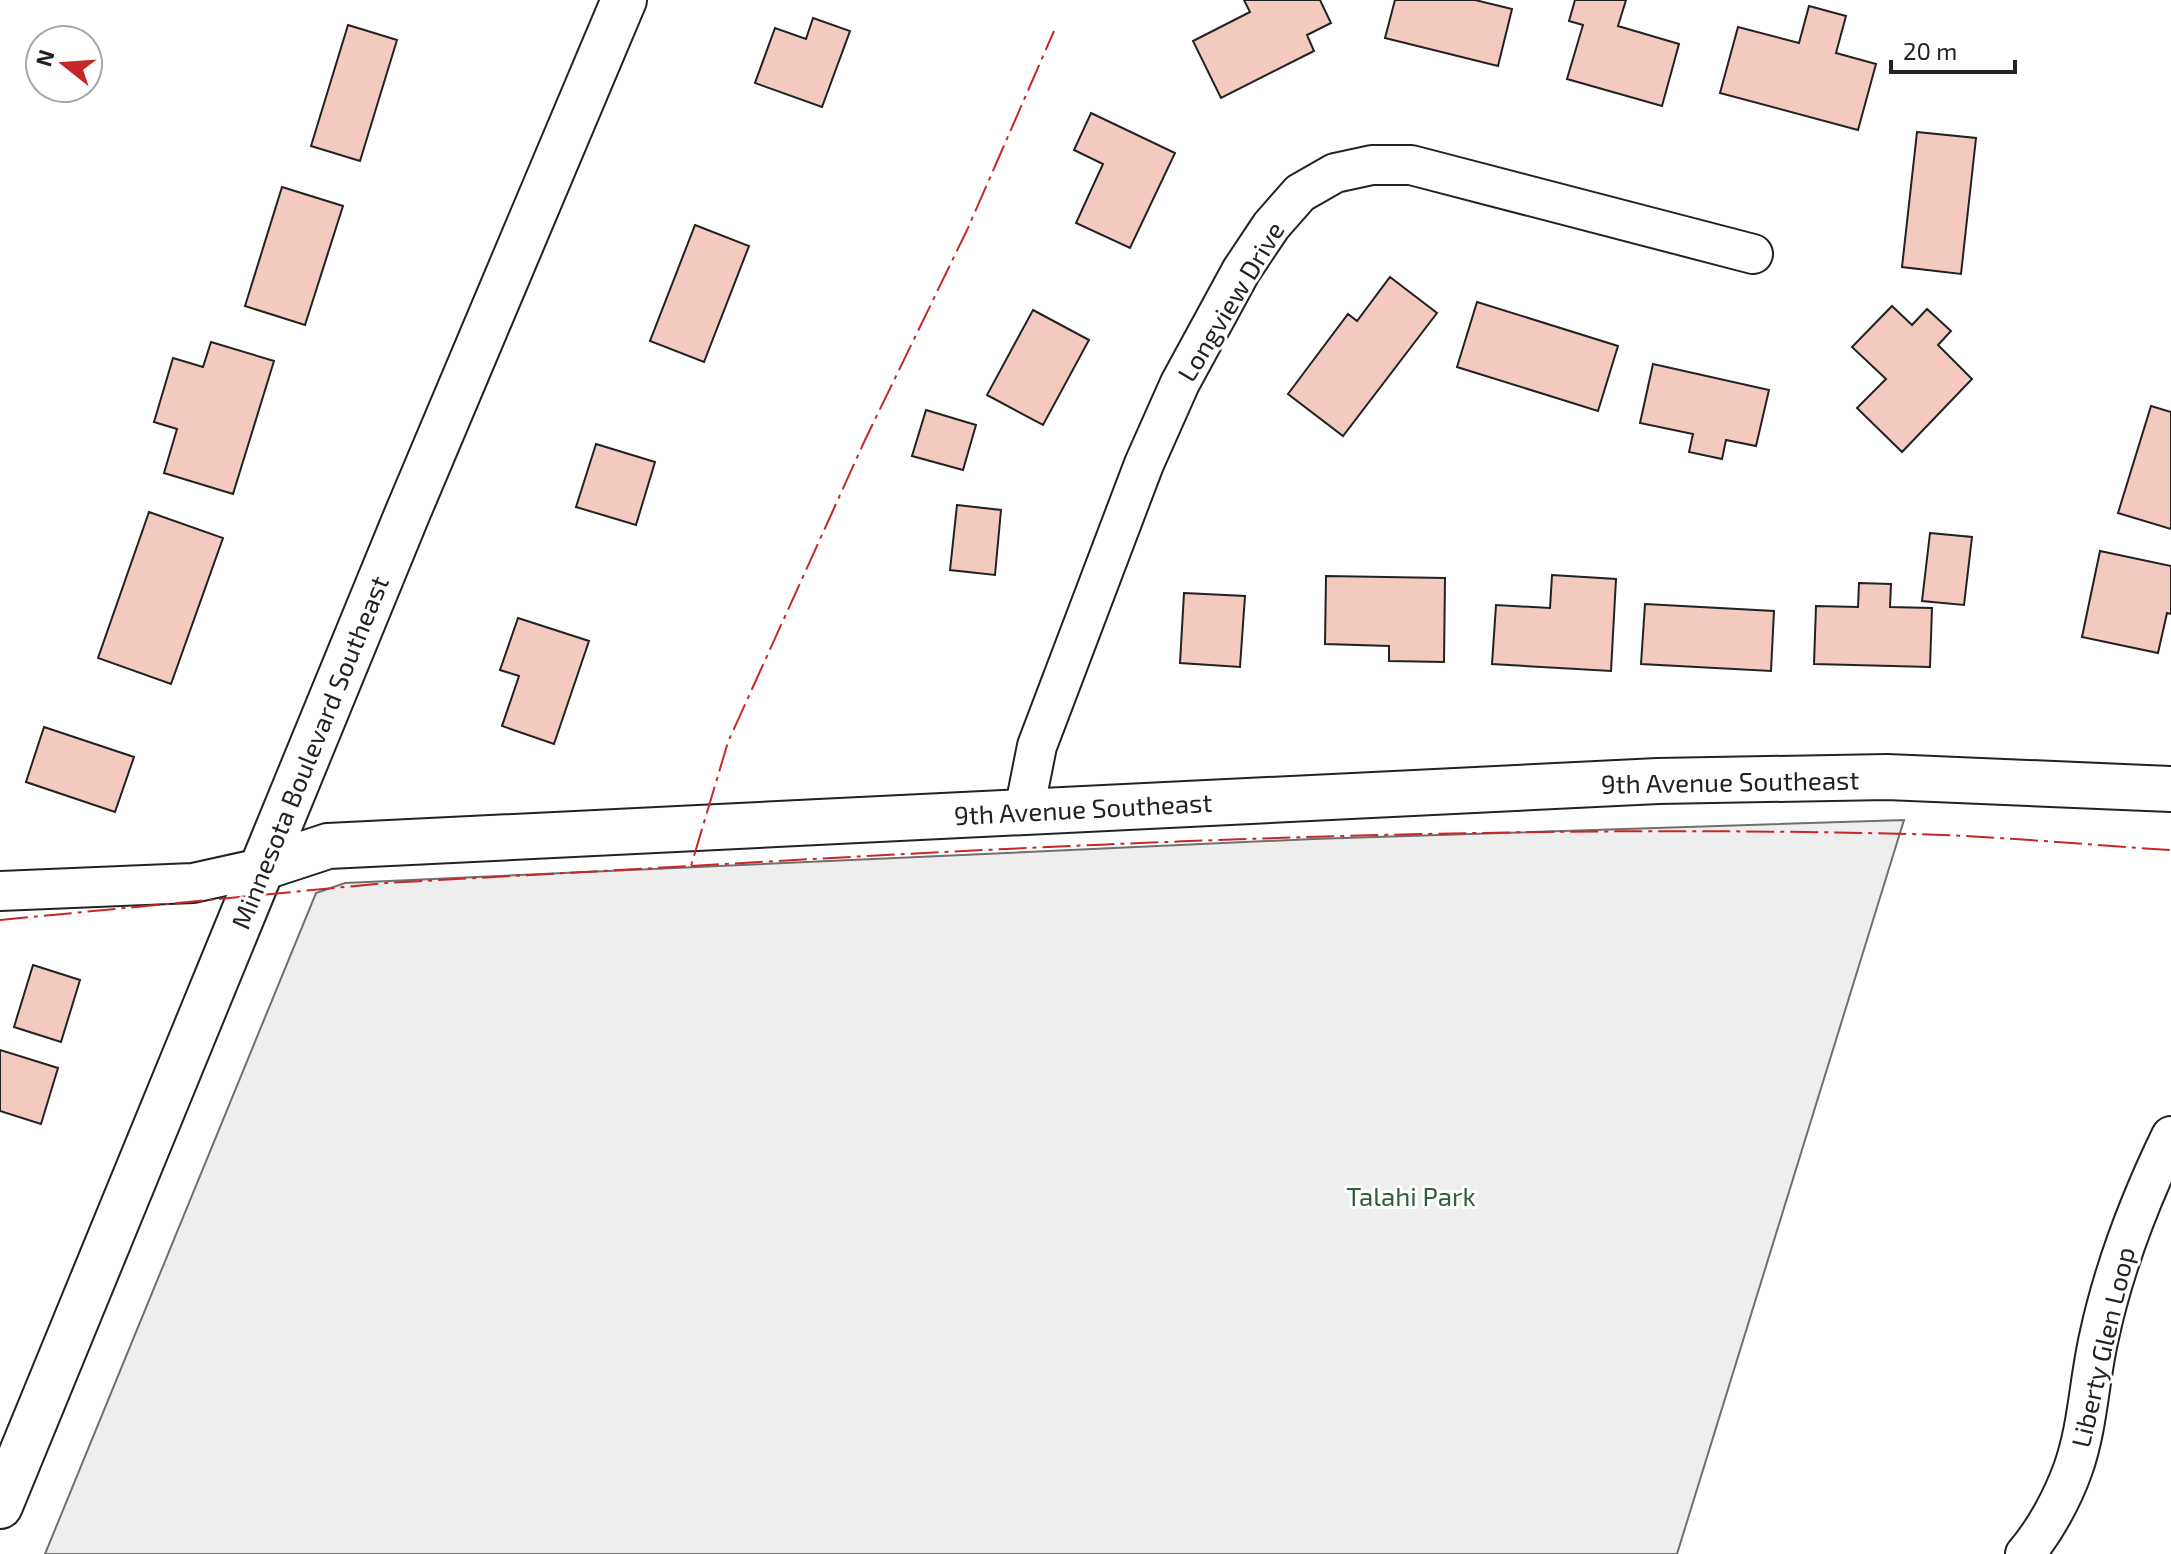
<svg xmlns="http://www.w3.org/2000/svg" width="2171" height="1554" font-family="'Exo 2',sans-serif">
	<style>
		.green { fill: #eee; stroke: #6f6f6f; stroke-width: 2 }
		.building { fill: #f3c9c0; stroke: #222; stroke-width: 2 }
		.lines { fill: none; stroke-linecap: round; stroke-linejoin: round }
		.minor-casing { stroke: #222; stroke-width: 42 }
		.tertiary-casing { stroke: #222; stroke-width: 48 }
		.minor { stroke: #fff; stroke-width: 38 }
		.tertiary { stroke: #fff; stroke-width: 44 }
		.power { stroke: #c62828; stroke-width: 2; stroke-dasharray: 28 6 4 6; stroke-linecap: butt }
		.labels { text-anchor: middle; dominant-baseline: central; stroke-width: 6; stroke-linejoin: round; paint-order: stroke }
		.street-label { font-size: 26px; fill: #222; stroke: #fff }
		.park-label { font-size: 26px; fill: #2f5e38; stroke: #fff }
	</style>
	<rect width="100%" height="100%" fill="#fff"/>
	<path class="green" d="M 1904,820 L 1677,1554 L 45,1554 L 316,893 L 345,883 L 1313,839 Z"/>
	<path class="building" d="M 1244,0 L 1320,0 L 1331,23 L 1307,35 L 1314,51 L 1221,98 L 1193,41 L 1250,12 Z
		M 1395,0 L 1475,0 L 1512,9 L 1498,66 L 1385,38 Z
		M 1575,0 L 1626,0 L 1618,26 L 1679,44 L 1662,106 L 1567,79 L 1583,25 L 1569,21 Z
		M 1809,6 L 1846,16 L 1836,53 L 1876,64 L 1858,130 L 1720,93 L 1738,27 L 1799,43 Z
		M 813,18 L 850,31 L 822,107 L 755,83 L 775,28 L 806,39 Z
		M 348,25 L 397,40 L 360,161 L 311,146 Z
		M 1091,113 L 1175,153 L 1130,248 L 1076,223 L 1103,164 L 1074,150 Z
		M 1917,132 L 1976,138 L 1961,274 L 1902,267 Z
		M 282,187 L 343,206 L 305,325 L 245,306 Z
		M 695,225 L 749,246 L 704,362 L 650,341 Z
		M 1390,277 L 1437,313 L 1343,436 L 1288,394 L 1348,314 L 1357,321 Z
		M 1477,302 L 1618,346 L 1598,411 L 1457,367 Z
		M 1892,306 L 1912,325 L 1927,309 L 1951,331 L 1938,345 L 1972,379 L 1902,452 L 1857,408 L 1886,379 L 1852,347 Z
		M 1033,310 L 1089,340 L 1043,425 L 987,395 Z
		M 211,342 L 274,361 L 233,494 L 164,473 L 177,429 L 154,422 L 173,358 L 203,367 Z
		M 1653,364 L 1769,390 L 1756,446 L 1726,440 L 1722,459 L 1689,452 L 1693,434 L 1640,423 Z
		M 2151,406 L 2171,412 L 2171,529 L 2118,513 Z
		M 926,410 L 976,425 L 963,470 L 912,456 Z
		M 596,444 L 655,462 L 636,525 L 576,507 Z
		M 957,505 L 1001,510 L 995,575 L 950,570 Z
		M 149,512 L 223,538 L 171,684 L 98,658 Z
		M 1930,533 L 1972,537 L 1964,605 L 1922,601 Z
		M 2100,551 L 2171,566 L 2171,614 L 2167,613 L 2158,653 L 2082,637 Z
		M 1552,575 L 1616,579 L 1611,671 L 1492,664 L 1496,605 L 1550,608 Z
		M 1326,576 L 1445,578 L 1444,662 L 1389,661 L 1389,646 L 1325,644 Z
		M 1859,583 L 1891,584 L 1890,607 L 1932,608 L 1930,667 L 1814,664 L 1816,606 L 1858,607 Z
		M 1184,593 L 1245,596 L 1240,667 L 1180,663 Z
		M 1645,604 L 1774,611 L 1771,671 L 1641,664 Z
		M 518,618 L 589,641 L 554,744 L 502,726 L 519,676 L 500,670 Z
		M 44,727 L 134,757 L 115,812 L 26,782 Z
		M 33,965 L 80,980 L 61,1042 L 14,1027 Z
		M 0,1050 L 58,1068 L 41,1124 L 0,1111 Z"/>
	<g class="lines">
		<g class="minor-casing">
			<path id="minor" d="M 1024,811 L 1037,746 L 1144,464 L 1180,383 L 1241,271 L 1271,226 L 1300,193 L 1335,173 L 1372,165 L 1411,165 L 1753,254
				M 0,891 L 193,883 L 261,868
				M 2025,1554 C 2045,1531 2063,1497 2073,1469 C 2088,1427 2089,1380 2099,1337 C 2114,1267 2140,1200 2171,1136"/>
		</g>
		<g class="tertiary-casing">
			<path id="tertiary" d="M 261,868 L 328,846 L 1658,781 L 1887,777 L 2171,789
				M 0,1506 L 408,512 L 624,0"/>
		</g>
		<use href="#minor" class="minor"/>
		<use href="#tertiary" class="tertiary"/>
		<path class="power" d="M 691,866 C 1097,842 1505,824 1911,834 C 1998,836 2085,845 2171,850
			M 0,920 L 386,883 L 691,866 L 728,742 L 865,440 L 968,228 L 1054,31"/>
	</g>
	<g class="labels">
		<g class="street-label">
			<text transform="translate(1230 301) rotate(-59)">Longview Drive</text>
			<text transform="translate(309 752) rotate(-68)">Minnesota Boulevard Southeast</text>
			<text transform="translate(1730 781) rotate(-1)">9th Avenue Southeast</text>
			<text transform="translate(1083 808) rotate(-3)">9th Avenue Southeast</text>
			<text transform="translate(2102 1347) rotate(-77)">Liberty Glen Loop</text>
		</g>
		<g class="park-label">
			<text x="1411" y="1195">Talahi Park</text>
		</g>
	</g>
	<g transform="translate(64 64) rotate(287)"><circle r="38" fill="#ffffff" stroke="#a7a7a7" stroke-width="2"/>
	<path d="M0-6L14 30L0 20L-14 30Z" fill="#c62828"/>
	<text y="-12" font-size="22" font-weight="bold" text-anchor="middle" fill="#222222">N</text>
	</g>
	<path d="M1891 60v12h124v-12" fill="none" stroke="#222222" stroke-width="4"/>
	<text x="1903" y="60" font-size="24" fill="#222222" stroke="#ffffff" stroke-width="6" paint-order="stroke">20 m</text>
</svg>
